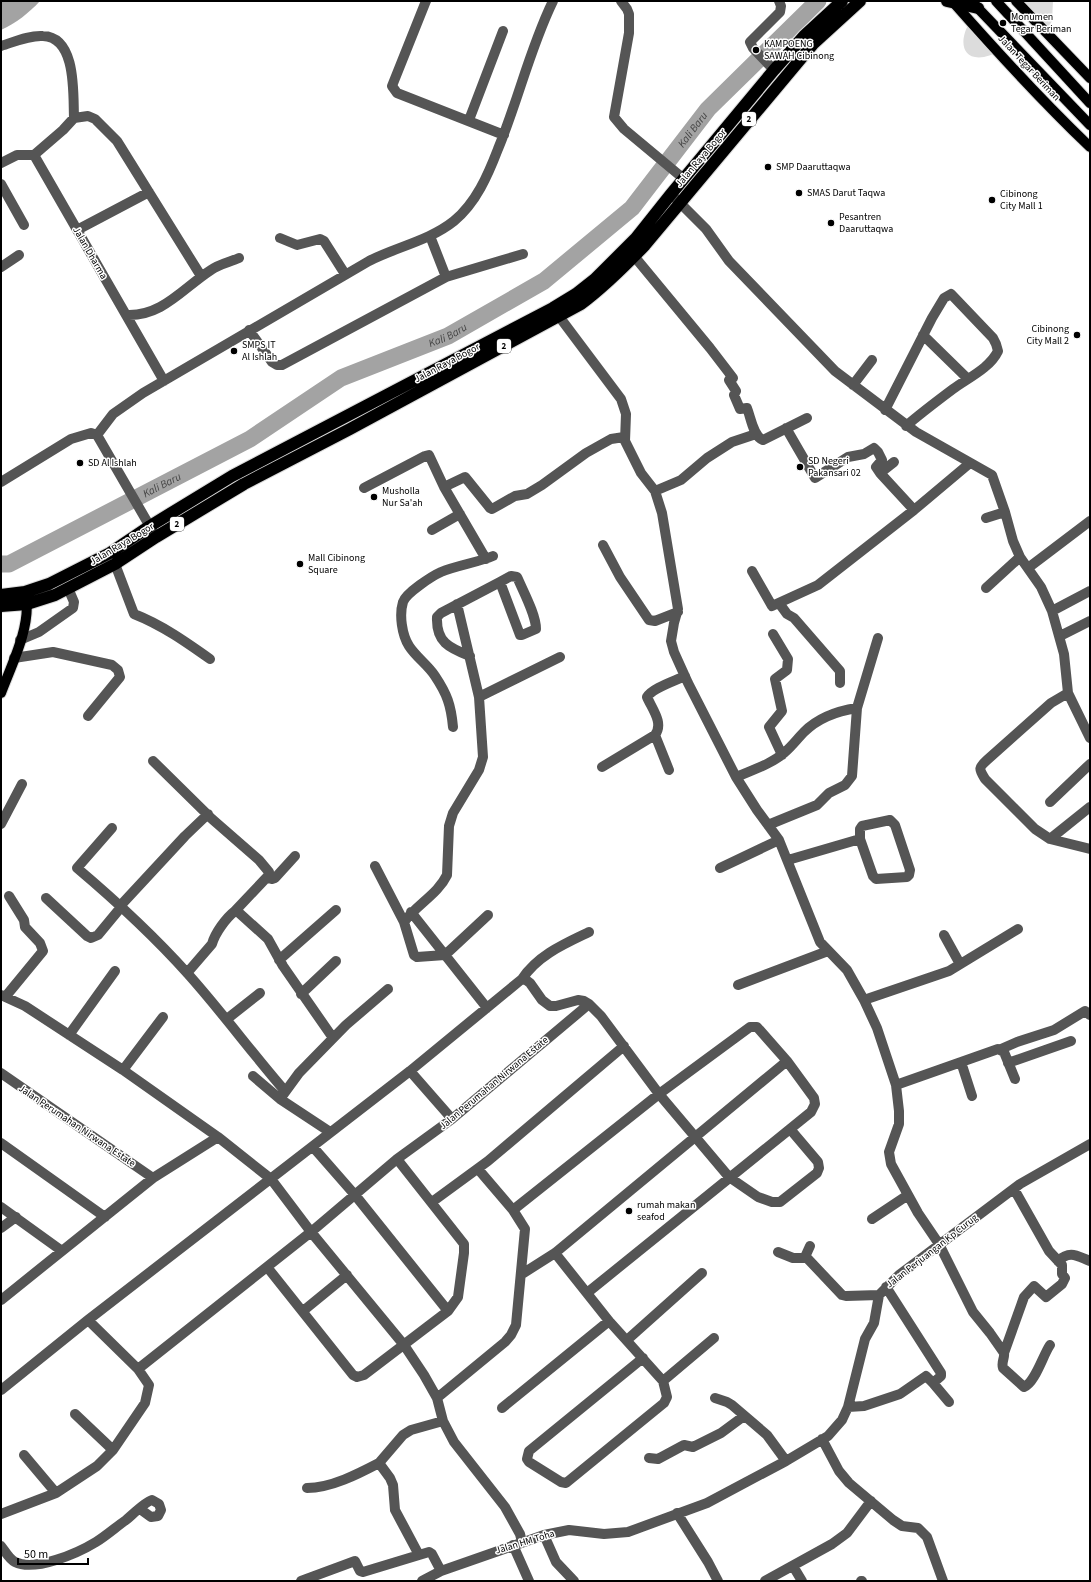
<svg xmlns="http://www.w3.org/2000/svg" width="1091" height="1582" font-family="'Source Sans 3',sans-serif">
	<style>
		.green { fill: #dcdcdc }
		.water { fill: #a3a3a3 }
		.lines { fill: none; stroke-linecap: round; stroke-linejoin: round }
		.river { stroke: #a3a3a3; stroke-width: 17 }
		.major-casing { stroke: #dbdbdb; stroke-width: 12 }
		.highway-casing { stroke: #dbdbdb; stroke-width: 14 }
		.minor { stroke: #555; stroke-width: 10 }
		.major { stroke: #000; stroke-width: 10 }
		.highway { stroke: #000; stroke-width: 12 }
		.poi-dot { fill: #000; stroke: #fff; stroke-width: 1.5 }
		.labels { text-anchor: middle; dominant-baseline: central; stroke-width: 3; stroke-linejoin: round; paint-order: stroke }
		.shield { fill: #fff; stroke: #4c4c4c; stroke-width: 1 }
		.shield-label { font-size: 9px; font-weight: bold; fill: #000 }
		.poi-label { font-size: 10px; fill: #000; stroke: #fff; text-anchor: start }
		.street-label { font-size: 10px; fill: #000; stroke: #fff }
		.water-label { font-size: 11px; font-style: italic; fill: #444; stroke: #fff }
	</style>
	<rect width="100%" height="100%" fill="#fff"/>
	<path class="green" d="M 1019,1 L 1053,1 L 1052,21 L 1047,30 Z
		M 970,22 L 997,52 C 993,54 989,56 984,57 C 959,61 960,37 970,22 Z"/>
	<path class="water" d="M 1,1 L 40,1 C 29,13 16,23 1,30 Z"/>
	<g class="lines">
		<path class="river" id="s1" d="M 1,564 L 9,564 L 250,439 L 341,378 L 448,336 L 544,281 L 632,208 L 708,109 L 818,1"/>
		<g class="major-casing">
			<path id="major" d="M 996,1 L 1090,103
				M 1016,1 L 1090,78
				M 953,2 C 997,52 1042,101 1090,147
				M 972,2 L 1090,125
				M 1,693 C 11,666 31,627 26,598"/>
		</g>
		<g class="highway-casing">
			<path id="highway" d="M 947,1 L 978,8
				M 1,595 L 25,592 L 49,584 L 110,553 L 150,526 L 232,476 L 553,308 L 576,294 L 595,279 L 636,238 L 671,194 L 774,70 L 804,36 L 842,1
				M 1,606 L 27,604 L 55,595 L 115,564 L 156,537 L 244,484 L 350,429 L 581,304 C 605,286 625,266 645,245 L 814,43 L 860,1"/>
		</g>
		<path class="minor" d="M 426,1 L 392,86 L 397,93 L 504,135
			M 621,1 L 627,9 L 629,14 L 629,33 L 614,117 L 624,129 L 684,179
			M 1,46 C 14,42 29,35 43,36 C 77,37 73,95 74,118
			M 774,70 L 753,48 L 750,42 L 780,12 L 781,6 L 779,1
			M 469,120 L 503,31
			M 34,155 L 63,130 L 74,118 L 88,116 L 95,119 L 117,141 L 201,276
			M 34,155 L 164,381
			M 1,163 L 17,155 L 34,155
			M 1,184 L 24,225
			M 671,194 L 706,229 L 729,261 L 835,371 L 916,432 L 992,475 L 1005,512 L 1013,541 L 1020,557 L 1041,587 L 1052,611 L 1064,654 L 1068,693 L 1090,738
			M 77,230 L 149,192
			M 430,236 L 446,277
			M 280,238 L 297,245 L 320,239 L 324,241 L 345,274
			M 634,256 L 710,348 L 733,378 L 729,380 L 736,391 L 734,395 L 740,409 L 747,408 C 751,418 753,436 763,440 L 807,418
			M 1,267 L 19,255
			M 555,311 L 621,399 L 626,414 L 625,441 L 641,473 L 655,491 L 662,513 L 678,609 L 674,623 L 671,641 L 674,652 L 688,683 L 736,777 L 757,810 L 779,840 L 820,942 L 847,970 L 864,1000 L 877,1028 L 896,1085 L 899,1111 L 899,1124 L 889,1152 L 891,1164 L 918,1213 L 939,1244 L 973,1312 L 990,1333 L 1004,1353 C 1005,1358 1001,1362 1003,1368 L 1024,1387 C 1035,1383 1043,1355 1050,1345
			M 126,315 C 162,317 183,288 211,270 C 219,264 230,262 239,258
			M 249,330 L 272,362 L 277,365 L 282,365 L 446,277 L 523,254
			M 923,335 L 968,379
			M 853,385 L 872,360
			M 885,410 L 932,318 L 944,298 L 951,294 L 993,338 L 996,344 L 998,351 C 990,368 968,378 953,389 C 937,401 921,413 906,426
			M 786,428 L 815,478 L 848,457 L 864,454 L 874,448 L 878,452 L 882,460 L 876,467 L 880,473
			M 97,435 L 113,414 L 143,393 L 369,261 C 396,247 429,241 454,221 C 476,203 488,175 498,149 C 518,101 530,48 553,1
			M 894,462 L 880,473 L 914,510
			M 1,482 L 71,439 L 91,433 L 97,435 L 156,537
			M 444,487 L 465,477 L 490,508 L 492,509 L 515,496 L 527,494 L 542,485 L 586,453 L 611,439 L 624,437
			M 364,488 L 425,456 L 429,455 L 444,487 L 486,559
			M 655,491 L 681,480 L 707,458 L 732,442 L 756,434
			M 986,518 L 1005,512
			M 432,530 L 460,514
			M 603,545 L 620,577 L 649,620 L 655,621 L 678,612
			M 115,564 L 134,614 C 162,625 186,642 210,659
			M 1028,568 L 1090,521
			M 752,571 L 772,606 L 818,585 L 914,510 L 970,463
			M 986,588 L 1020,557
			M 779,603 L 787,614 L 794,618 L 840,671 L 840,683
			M 1052,611 L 1090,591
			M 773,634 L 788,659 L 787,670 L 775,679 L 782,711 L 769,727 L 782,755
			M 1060,636 L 1090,621
			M 20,640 L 39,632 L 73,608 L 74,602 L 68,588
			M 470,656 C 449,648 436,642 437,617 L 441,613 L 500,582 L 511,576 L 517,577 L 518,579 C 524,593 536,615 536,629 L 522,635 L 520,635 L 500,582
			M 14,658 L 53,652 L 112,665 L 118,670 L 120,677 L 88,716
			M 1068,693 L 1051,703 L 987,760 C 978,768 979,769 985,779 L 1035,829 L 1050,839 L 1090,849
			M 479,697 L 560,657
			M 453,727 C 451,705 447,694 435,676 C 428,665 416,657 409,646 C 402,635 399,615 403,602 C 406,593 432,576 441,572 C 458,565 476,563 493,556
			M 153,761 L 212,819 L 259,860 L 269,872 L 269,878 L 272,879 L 275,878 L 295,856
			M 602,767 L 655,735
			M 669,770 L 655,735 C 664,723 652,709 647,697 C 652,688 675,681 685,676
			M 736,777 C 752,770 772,764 785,752 C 792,746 798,738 804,732 C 819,717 837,711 857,708
			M 1050,802 L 1090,764
			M 890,820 L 895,825 L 910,870 L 909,875 L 907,877 L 876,879 L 873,876 L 860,839 L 860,829 L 862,826 Z
			M 1,824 L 22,784
			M 768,825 L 817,805 L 829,793 L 845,785 L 852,776 L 857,708 L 878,638
			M 112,828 L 77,868 C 116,901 154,936 188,974 C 222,1012 252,1053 285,1091
			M 1050,839 L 1090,807
			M 788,860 L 860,839
			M 375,866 L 404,922 L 414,955 L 417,957 L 445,955 L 488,915
			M 720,868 L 779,840
			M 46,898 L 87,936 L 91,938 L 98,935 L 122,906
			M 121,905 L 185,836 L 208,814
			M 234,912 L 269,875
			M 411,912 L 487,1008
			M 404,922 C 416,905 438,894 447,875 L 449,826 L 453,813 L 479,770 L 483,757 L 479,697 L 457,604
			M 944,935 L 960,964
			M 279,960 L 336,910
			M 187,973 L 212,944 C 215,933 226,918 235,911 L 237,911 L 268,939 L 283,966 L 333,1038
			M 522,979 C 538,955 564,944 589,932
			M 738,985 L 828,951
			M 301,994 L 336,961
			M 1,995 L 25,1006 L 123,1070 L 218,1137 L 271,1179 L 311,1232 L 404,1345 L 424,1375 L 437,1398 L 443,1421 L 454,1442 L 505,1507 L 520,1534 L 522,1542
			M 6,996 L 43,951 L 40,943 L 25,927 L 24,920 L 9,896
			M 864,1000 L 949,971 L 1018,929
			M 227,1019 L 260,993
			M 69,1035 L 115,971
			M 1001,1049 L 1017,1042 L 1054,1030 L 1085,1011 L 1090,1015
			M 961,1062 L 972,1096
			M 1008,1063 L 1071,1041
			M 123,1070 L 163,1017
			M 410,1071 L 452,1119
			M 1,1073 L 153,1178
			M 253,1076 L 280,1099 L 330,1132
			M 896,1085 L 998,1049 L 1004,1052 L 1015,1079
			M 280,1099 L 299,1073 L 346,1025 L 388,989
			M 1,1143 L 105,1217
			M 313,1147 L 355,1195 L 448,1311
			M 432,1202 L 488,1161 L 624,1046
			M 1,1207 L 62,1251
			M 513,1210 L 659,1094 L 750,1027 L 757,1027 L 787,1061
			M 872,1219 L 908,1195
			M 1,1228 L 16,1217
			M 778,1252 L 793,1258 L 807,1258 L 842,1295 L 846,1296 L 879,1295
			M 555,1253 L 609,1321 L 663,1381 L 667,1397 L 664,1403 L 566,1483 L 561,1482 L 529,1462 L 527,1459 L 529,1451 L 643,1358
			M 805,1257 L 810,1246
			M 1058,1261 C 1070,1250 1077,1256 1090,1261
			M 267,1267 L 353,1375 L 357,1377 L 364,1375 L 448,1311 L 458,1297 L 464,1253 L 464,1244 L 397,1159
			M 522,1274 L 555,1253 L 787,1061 L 814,1098 L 815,1104 L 811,1112 L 587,1293
			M 886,1287 L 941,1373 L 941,1376 L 933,1383
			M 1,1300 L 153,1178 L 218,1137
			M 303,1311 L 347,1275
			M 627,1340 L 702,1273
			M 1004,1353 L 1024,1297 L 1034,1286 L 1046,1297 L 1062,1284 L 1065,1278 L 1062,1274 L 1062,1265 L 1049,1251 L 1014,1189
			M 138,1369 L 311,1232 L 397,1159 L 452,1119 L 589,1004
			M 663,1381 L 714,1338
			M 1,1390 L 88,1320 L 410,1071 L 522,979 L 526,980 L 530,983 L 542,1000 L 550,1006 L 556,1006 L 578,1000 L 584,1001 L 589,1004 L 601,1016 L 659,1094 L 729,1177 L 758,1197 L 772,1202 L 780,1202 L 817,1173 L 819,1168 L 818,1162 L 790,1129
			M 437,1398 L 505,1342 L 511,1335 L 516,1325 L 525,1229 L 513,1210 L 478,1169
			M 715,1398 L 727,1402 L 732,1405 L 767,1435 L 786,1461
			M 848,1407 L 864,1406 L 900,1394 L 926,1376 L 933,1383 L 949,1402
			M 502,1408 L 609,1321
			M 75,1414 L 113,1450
			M 822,1439 L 839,1471 L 849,1483 L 893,1520 L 902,1526 L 918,1528 L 927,1537 L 943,1581
			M 24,1455 L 56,1493
			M 649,1458 L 658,1459 L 684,1445 L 693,1447 L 721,1433 L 744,1416
			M 307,1488 C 331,1488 358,1474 379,1463
			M 677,1513 L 708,1562 L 718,1581
			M 1,1514 L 56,1493 L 97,1466 L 113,1450 L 145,1403 L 149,1385 L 138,1369 L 88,1320
			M 544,1535 L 556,1562 L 574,1581
			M 513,1545 L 529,1581
			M 1,1546 C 5,1551 9,1559 15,1562 C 35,1572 78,1553 96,1542 C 106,1536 116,1527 126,1520 C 132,1515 145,1502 152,1500 L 159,1504 L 161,1510 L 158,1516 L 151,1517 L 140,1509
			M 793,1566 L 802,1581
			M 441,1571 L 432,1554 L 429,1552 L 419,1555 L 395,1510 L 393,1485 L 390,1478 L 379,1463 L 403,1435 L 411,1430 L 443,1421
			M 301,1581 L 355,1561 L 360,1571 L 363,1572 L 419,1555
			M 422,1581 L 441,1571 L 544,1535 L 569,1530 L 604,1534 L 628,1532 L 707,1503 L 786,1461 L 828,1436 L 842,1420 L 848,1407 L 865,1339 L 874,1323 L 879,1295 L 899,1275 L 1020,1184 L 1090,1144
			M 765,1581 L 832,1544 L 847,1533 L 871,1501
			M 861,1581 L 862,1581"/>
		<use href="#major" class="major"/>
		<use href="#highway" class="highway"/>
	</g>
	<g class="poi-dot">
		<circle cx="1003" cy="23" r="4"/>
		<circle cx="756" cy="50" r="4"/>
		<circle cx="768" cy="167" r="4"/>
		<circle cx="799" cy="193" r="4"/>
		<circle cx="992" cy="200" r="4"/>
		<circle cx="831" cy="223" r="4"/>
		<circle cx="1077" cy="335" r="4"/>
		<circle cx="234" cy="351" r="4"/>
		<circle cx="80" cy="463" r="4"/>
		<circle cx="800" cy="467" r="4"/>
		<circle cx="374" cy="497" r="4"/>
		<circle cx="300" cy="564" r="4"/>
		<circle cx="629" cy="1211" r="4"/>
	</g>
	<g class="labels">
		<g class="shield">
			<rect x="742" y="112" width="14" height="14" rx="3"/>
			<rect x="497" y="339" width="14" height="14" rx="3"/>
			<rect x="170" y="517" width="14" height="14" rx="3"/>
		</g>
		<g class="shield-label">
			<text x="749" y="119">2</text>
			<text x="504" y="346">2</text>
			<text x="177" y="524">2</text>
		</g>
		<g class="poi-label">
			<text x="1011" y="17">Monumen<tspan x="1011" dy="12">Tegar Beriman</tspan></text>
			<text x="764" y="44">KAMPOENG<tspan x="764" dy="12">SAWAH Cibinong</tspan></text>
			<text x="776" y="167">SMP Daaruttaqwa</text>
			<text x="807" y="193">SMAS Darut Taqwa</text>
			<text x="1000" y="194">Cibinong<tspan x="1000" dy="12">City Mall 1</tspan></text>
			<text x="839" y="217">Pesantren<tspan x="839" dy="12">Daaruttaqwa</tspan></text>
			<text x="1069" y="329" text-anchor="end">Cibinong<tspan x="1069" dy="12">City Mall 2</tspan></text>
			<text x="242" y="345">SMPS IT<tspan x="242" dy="12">Al Ishlah</tspan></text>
			<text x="808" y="461">SD Negeri<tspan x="808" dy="12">Pakansari 02</tspan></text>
			<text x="88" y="463">SD Al Ishlah</text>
			<text x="382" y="491">Musholla<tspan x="382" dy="12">Nur Sa'ah</tspan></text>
			<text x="308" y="558">Mall Cibinong<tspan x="308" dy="12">Square</tspan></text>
			<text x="637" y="1205">rumah makan<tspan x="637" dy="12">seafod</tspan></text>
		</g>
		<g class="street-label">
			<text transform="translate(1029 68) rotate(47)">Jalan Tegar Beriman</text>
			<text transform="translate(701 158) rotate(-50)">Jalan Raya Bogor</text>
			<text transform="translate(90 253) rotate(60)">Jalan Dharma</text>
			<text transform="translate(447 363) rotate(-28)">Jalan Raya Bogor</text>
			<text transform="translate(122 544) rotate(-31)">Jalan Raya Bogor</text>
			<text transform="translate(494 1083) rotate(-40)">Jalan Perumahan Nirwana Estate</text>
			<text transform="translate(77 1126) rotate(34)">Jalan Perumahan Nirwana Estate</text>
			<text transform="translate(932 1251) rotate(-38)">Jalan Perjuangan Kp Curug</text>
			<text transform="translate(525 1542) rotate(-17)">Jalan HM Toha</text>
		</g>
		<g class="water-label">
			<text stroke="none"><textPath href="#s1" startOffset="828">Kali Baru</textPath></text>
			<text stroke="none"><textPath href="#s1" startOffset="504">Kali Baru</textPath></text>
			<text stroke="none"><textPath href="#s1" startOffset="180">Kali Baru</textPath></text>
		</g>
	</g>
	<rect width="1091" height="1582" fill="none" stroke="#000000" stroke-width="4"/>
	<path d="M18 1558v6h70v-6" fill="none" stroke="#000000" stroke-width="2"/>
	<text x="24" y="1558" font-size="12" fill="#000000" stroke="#ffffff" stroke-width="3" paint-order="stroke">50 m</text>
</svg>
